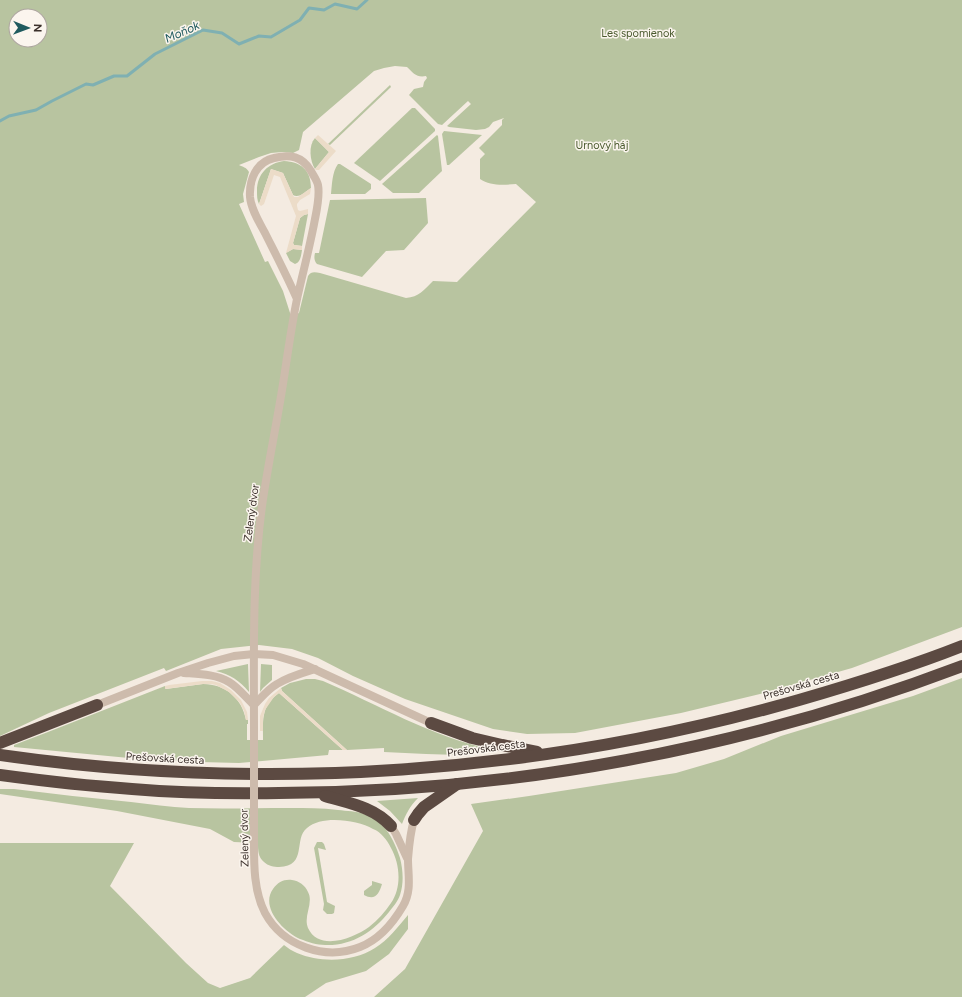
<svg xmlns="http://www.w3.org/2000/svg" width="962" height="997" viewBox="0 0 962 997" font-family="Figtree,sans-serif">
	<rect width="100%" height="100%" fill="#f4ebe1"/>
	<g fill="#b8c4a0" fill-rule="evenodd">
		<path d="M0,0H962V627L852,668L760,694L681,713L575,733L527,734L493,729L405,699L353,676L318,658L292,649L259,645L221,649L166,671L164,668L49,713L0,736ZM16,16H40V40H16ZM395,66L407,67C413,73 417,78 426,76L427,78L424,82L423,87L414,89L409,95L438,124L442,125L468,101L471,104L447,126L449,127L476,130L485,129L489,127L493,122L504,118L502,120V125L479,148L485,154L480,159V179C490,186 503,185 516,184L536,202L457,282L433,281C424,290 419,297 406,298L320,273C315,272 311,271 308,276L299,313L291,316L283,291L268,261L265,262L239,204L244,202L243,194L249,172C246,167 243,167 239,165L259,157L271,153L282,152L293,153L299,150L303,132L374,71L384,68Z"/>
		<path d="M390,85L391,87L330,145L328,144Z"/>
		<path d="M412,108H415L435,129V131L380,181L354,163Z"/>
		<path d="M444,131L482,135L449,165H447L442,134Z"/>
		<path d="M437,135L438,136L442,171L419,193H393L382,184Z"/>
		<path d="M315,138L329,152L315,169C310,161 308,146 315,138Z"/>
		<path d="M284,161C301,162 311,170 311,188C306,191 299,199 293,195L283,173L271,169L259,204C257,200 257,196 257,191C257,174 268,163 284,161Z"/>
		<path d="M338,164H340L371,184V189L365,194H331C332,185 332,172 338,164Z"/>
		<path d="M426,198L428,223L404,250L386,251L362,277L317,264C314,261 314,257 315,253H319L330,200Z"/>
		<path d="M308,214L302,246L294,245L293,243L300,218L304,215Z"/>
		<path d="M293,249L302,250C301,255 301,262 295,264L290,261L286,253Z"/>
		<path d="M248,664L249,692C239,680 231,675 216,671Z"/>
		<path d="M261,664L272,665V680L263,688L260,692Z"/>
		<path d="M962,678V997H374L405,969L483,831L471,804L529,796L676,773L724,759L781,736L913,696Z"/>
		<path d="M306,679H315L323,681C377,704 432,737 490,749L491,751L459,755L426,754L384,752V748L347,750L282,691L281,688L290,683Z"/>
		<path d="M203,684C225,684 242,698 246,720H248V724H247V740H263C263,720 261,706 279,693L343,750H329L328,755L239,763L200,762L129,758L14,747V745L48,732L165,686L166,689Z"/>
		<path d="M0,789H14C53,794 92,798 131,802C150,804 170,807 189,808C223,809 257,808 290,808C306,808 322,808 338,810C347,811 356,811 364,814C371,816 377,821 382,825C391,834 396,846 400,858C403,870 404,883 400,895C398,901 393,907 389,912C373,932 352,946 325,945C317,945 308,942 300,939C283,931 260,907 273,889C278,882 284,879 292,880C299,881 305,885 308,892C314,903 303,916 308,928C319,952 354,938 369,927C378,920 385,912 391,903C402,887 400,864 391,848C387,840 381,832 373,829C357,820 322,815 307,828C293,839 308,866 279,867C274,867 268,866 264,862C258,857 258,850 258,843L234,842L210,829L117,811L0,794Z"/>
		<path d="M418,798C410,806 406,814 402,824L390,811L377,801Z"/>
		<path d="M317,842H322L324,844L326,850L318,848L327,902L335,906L334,913L332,914H327L323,910L324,904L314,848Z"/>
		<path d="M0,843H134L110,886L186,963L208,983L220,988L250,978L284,945C288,948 292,951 297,953C321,963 353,962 375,948C388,940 398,927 408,915V929L389,954L366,971L326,983L305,997H0Z"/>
		<path d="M372,881L382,884C379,894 375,901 364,895V891L372,885Z"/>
	</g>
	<g fill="#ecdcc8">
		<path d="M318,135L336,151L319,170H316L315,169L329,152L315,138Z"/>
		<path d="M271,169L283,173L293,195L294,197H298L311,188L310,194L300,200L297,204V206L298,210L300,211L308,209V214L304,215L300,218L293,243L294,245L302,246V250L293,249L286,253L296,216L280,177L274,175L264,204L261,206L259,204Z"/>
		<path d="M202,681H212L220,683L231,690L241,700L247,712L248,720H246L244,711L240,703L229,692L216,685L211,684H203L165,689V686L169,685Z"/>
		<path d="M281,688L282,691L347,750H343L279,693L274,697L265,710L263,718V731H260V716L265,704L269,698Z"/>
	</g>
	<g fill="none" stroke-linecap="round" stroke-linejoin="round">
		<path stroke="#7fb0b2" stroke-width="3" d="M0,121L9,116L36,110L52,101L86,84L93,85L114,76H127L155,54L203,30L222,33L239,44L259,36L271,37L300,20L309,8L324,10L335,4L357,9L367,0"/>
		<g stroke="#cdbbac" stroke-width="8">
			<path d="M184,673C199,674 216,674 229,682C239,688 246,698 254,705"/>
			<path d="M97,705L178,673L208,663L234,656L254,654L273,655L303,664L431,723"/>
			<path d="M254,705C261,698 268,689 277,684C288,677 302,673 315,669"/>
			<path d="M254,731C254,656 252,580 262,506C267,471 274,437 280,402C286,368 290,333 297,299C303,272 310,246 315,219C317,209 320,195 318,185C317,180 313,175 311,171C302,156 290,154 274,158C256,162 249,180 250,197C251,209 259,222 265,233C276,255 287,276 297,299"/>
			<path d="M391,826L396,834L407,858"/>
			<path d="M254,836C254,861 253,890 265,913C283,946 325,961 360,947C378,940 393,923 403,906C412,891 408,875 408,859C409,846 410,833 414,820"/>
		</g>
		<g stroke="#5c4a42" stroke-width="12">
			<path d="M431,723L472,738L502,745L537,752"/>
			<path d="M0,743L97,705"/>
			<path d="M0,755C266,793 540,774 799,700C854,684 909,667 962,646"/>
			<path d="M0,775C44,781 88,786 132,789C181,793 230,794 279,793C512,792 744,749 962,666"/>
			<path d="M325,796C349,803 374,807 391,826"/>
			<path d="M414,820L418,814L424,807L457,784"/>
		</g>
		<path stroke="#cdbbac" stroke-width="8" d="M254,836V731"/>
	</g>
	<g text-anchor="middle" stroke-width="3" stroke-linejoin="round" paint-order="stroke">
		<g font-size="11" fill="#4a5a2e" stroke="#fbf5ee">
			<text x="638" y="37">Les spomienok</text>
			<text x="602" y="149">Urnový háj</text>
		</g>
		<g font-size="11" fill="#3b302b" stroke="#fbf5ee">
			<text transform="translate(251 513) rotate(-82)" y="4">Zelený dvor</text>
			<text transform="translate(801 685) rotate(-16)" y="4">Prešovská cesta</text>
			<text transform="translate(486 748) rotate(-7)" y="4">Prešovská cesta</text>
			<text transform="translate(165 758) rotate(3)" y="4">Prešovská cesta</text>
			<text transform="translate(244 838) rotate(-91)" y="4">Zelený dvor</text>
		</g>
		<g font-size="12" font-style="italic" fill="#1f5a5e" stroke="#fbf5ee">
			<text transform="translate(182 32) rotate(-24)" y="4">Moňok</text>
		</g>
	</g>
	<g transform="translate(28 28) rotate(91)"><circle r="19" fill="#fbf5ee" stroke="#aea6a0"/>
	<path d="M0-3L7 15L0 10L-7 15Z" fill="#1f5a5e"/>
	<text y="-6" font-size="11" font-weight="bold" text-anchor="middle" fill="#3b302b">N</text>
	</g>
</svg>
